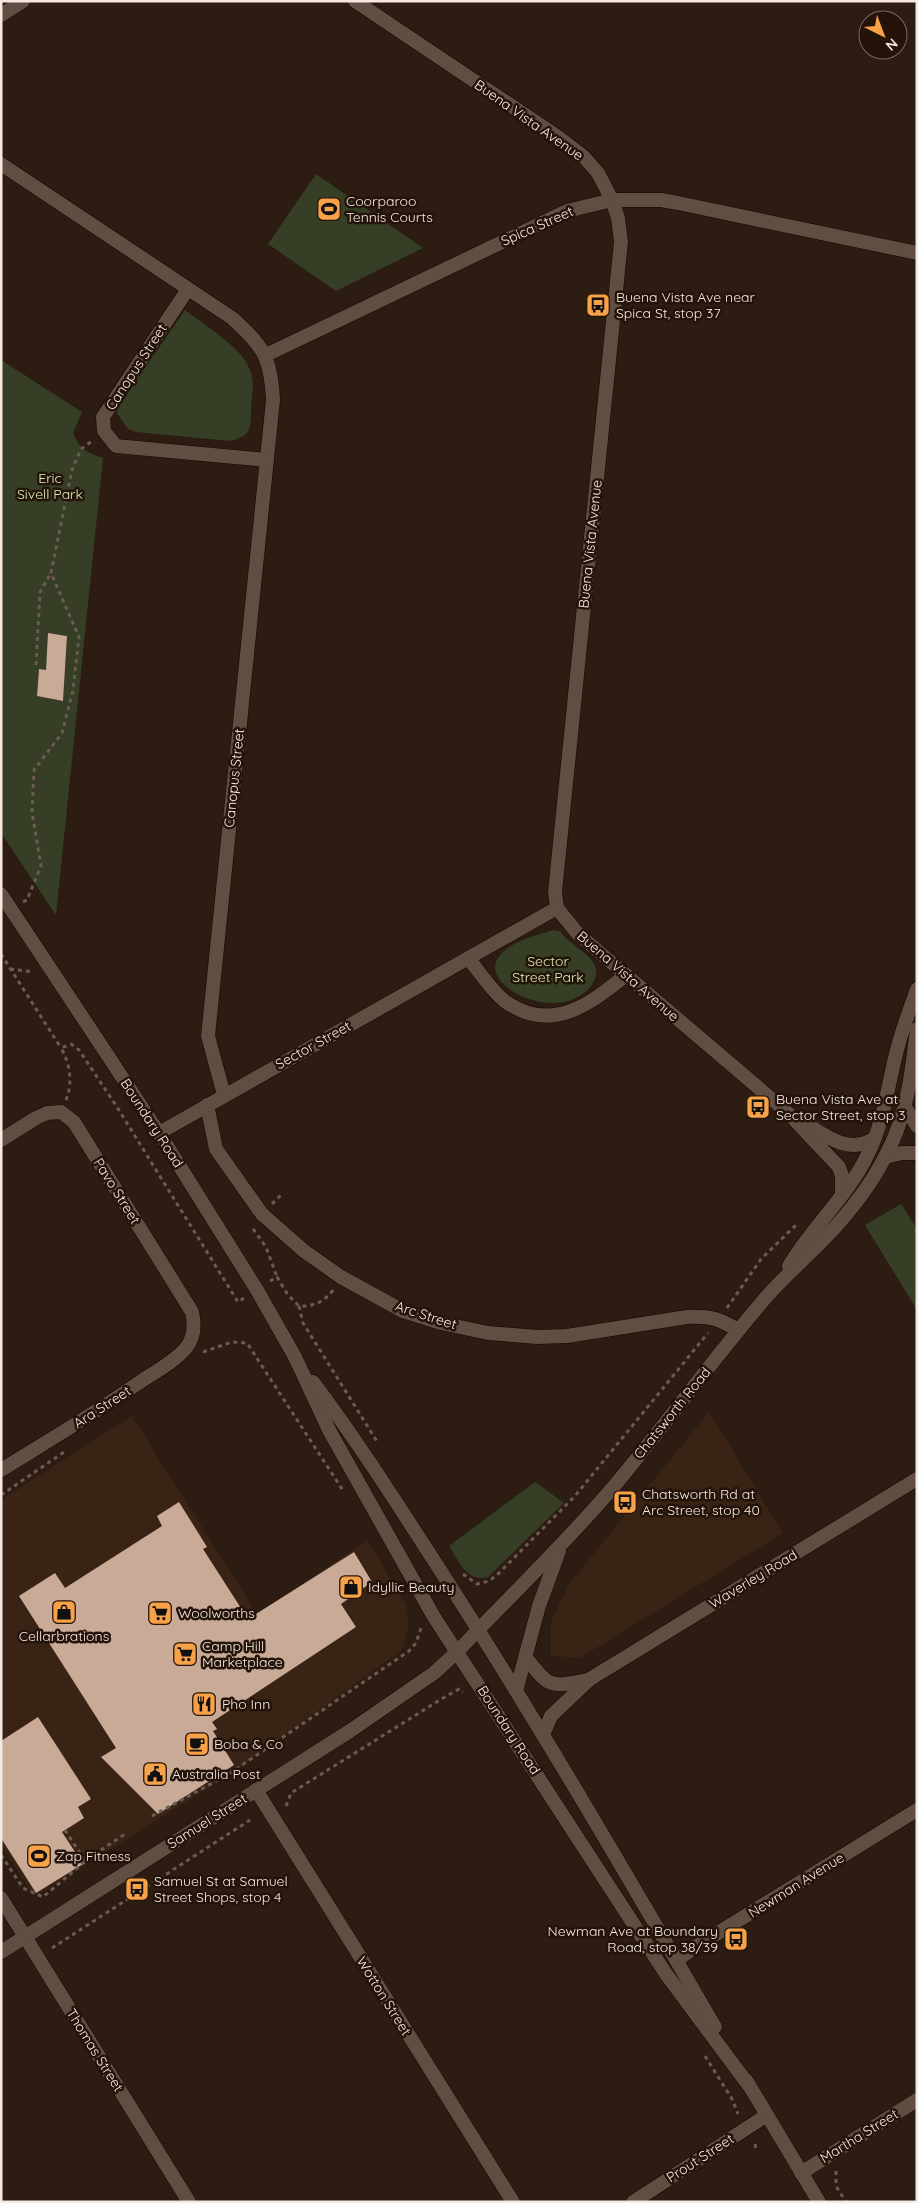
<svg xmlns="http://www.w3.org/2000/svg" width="918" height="2203" viewBox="0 0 918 2203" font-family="Quicksand,sans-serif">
	<rect width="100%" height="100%" fill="#2d1c12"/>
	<g fill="#392314">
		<path d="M709,1412L783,1533L580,1658L551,1656V1621L570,1583Z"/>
		<path d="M132,1416L257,1614L368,1540L407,1607L408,1628L402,1650L235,1771L34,1897L1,1845V1500Z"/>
	</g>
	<g fill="#363e25" fill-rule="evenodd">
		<path d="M316,174L423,248L336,291L268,244Z"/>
		<path d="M185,310C205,326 244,348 251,373C255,384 251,400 251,411C251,431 250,435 231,441L136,432L128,429L115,410Z"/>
		<path d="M1,360L82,412L73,433C79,449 88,453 103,458L56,915L1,833ZM49,633L67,636L63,701L37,696L39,670H46Z"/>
		<path d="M553,930L560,931C568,944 590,953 595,966C598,974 595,981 590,987C557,1027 472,983 501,954C515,940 535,936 553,930Z"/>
		<path d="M901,1204L917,1229V1310L865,1225Z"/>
		<path d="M535,1482L564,1503L488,1577C467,1583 459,1561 449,1546Z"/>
	</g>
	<g fill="#c9aa97">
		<path d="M48,633L67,636L63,701L37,696L39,669L46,670Z"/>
		<path d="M179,1502L207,1547L203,1549L248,1619L354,1552L372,1582L341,1604L356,1627L212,1722L217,1729L213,1731L234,1765L158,1814L101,1757L116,1748L19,1596L55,1573L65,1588L162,1526L157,1516Z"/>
		<path d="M38,1717L91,1799L78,1807L84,1818L62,1832L83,1864L36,1893L1,1838V1741Z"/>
	</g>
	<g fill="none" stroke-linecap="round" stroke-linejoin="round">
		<g stroke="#140601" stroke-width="15">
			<g id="minor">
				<path d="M355,1L558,137L584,157L598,173L612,200L618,218L621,242L555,892L557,908L578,934L788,1113L839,1167L842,1176V1194"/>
				<path d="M1,15L23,1"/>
				<path d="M1,164L232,318C263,346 271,357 273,400L208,1036L224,1095"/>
				<path d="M188,289L103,417L104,431L116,446L267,460"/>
				<path d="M266,355L567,211L612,200H661L678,203L917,253"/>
				<path d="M468,958C479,971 493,993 506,1002C552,1034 590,1004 626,975"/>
				<path d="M207,1105L216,1149L262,1214L304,1251L341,1277L403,1311L441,1323L488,1333L537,1337L567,1336L687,1317C710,1316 718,1318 738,1330"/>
				<path d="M905,1107L917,1126"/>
				<path d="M802,1121C824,1135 849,1156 875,1138"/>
				<path d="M159,1133L557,908"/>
				<path d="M1,1140L36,1118L47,1113L61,1112L74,1122L192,1312C195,1325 195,1337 186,1348C174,1362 155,1372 140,1382C95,1413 48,1441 1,1470"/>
				<path d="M885,1157L902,1153H917"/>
				<path d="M526,1658C551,1689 550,1687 589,1680"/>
				<path d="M543,1735L551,1716L590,1679L917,1479"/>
				<path d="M256,1790L513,2202"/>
				<path d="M1,1898L189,2202"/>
				<path d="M801,2173L917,2100"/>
				<path d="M633,2202L767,2115"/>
			</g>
		</g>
		<g stroke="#140601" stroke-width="15">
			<g id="tertiary">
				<path d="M1,1952L350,1731L434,1673L458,1651"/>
				<path d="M677,1960L692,1949L917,1810"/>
			</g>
		</g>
		<g stroke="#140601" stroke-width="15">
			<g id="secondary">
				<path d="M1,894L159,1133L257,1290L295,1357L329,1430L434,1617L666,1974L750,2087"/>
				<path d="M789,1266C812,1227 848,1196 868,1154C883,1124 887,1091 895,1058C900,1035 909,1012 917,989"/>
				<path d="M313,1382C356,1439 394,1499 433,1559C532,1712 624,1870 715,2027"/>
				<path d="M458,1651C510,1596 566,1543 615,1485C665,1425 711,1362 762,1302C781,1279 804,1260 825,1238C849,1213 871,1185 886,1155C907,1116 912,1072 917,1029"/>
				<path d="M516,1691L539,1606L559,1551"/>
				<path d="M746,2080L819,2202"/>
			</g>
		</g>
		<g stroke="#6b5b52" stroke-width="3" stroke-dasharray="4 4" stroke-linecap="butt">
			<path d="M36,665L40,592L51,573"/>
			<path d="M23,902L27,900L41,866L32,812L34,770L62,733L73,690L79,637L51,573L72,470L81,449L92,441"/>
			<path d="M1,954L61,1048"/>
			<path d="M10,969L34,972"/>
			<path d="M66,1100C73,1082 70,1064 61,1048L71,1044L79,1050L117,1107L238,1302L244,1298"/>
			<path d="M272,1204L281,1195"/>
			<path d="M253,1229L266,1247L277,1277"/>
			<path d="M270,1281L277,1277L288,1295L299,1306C314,1307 325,1301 334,1289"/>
			<path d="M299,1306L303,1323L378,1443"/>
			<path d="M727,1308L761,1259L796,1225"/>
			<path d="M203,1352L232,1342L247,1343L344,1492"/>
			<path d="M1,1495L67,1450"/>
			<path d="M463,1574L477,1584L489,1581L497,1575L575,1496L708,1333"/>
			<path d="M286,1806L291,1793L443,1698L459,1689L463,1692"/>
			<path d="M152,1816L229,1774L409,1651L416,1643L421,1628"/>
			<path d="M65,1830L85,1861"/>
			<path d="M1,1855L23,1888L43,1897L88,1859L125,1834"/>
			<path d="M52,1948L250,1820"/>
			<path d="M705,2056L732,2099L738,2114"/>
			<path d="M755,2144L756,2150"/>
			<path d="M836,2171V2186L846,2202"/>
		</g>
		<use href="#minor" stroke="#604e42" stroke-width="14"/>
		<use href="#tertiary" stroke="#604e42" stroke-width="14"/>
		<use href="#secondary" stroke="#604e42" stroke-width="14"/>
	</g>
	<defs>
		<g id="stadium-square" transform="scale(1.25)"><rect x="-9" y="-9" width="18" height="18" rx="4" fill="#f7a149" stroke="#231309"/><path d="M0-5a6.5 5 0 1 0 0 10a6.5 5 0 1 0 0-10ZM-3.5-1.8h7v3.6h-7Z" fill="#111"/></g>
		<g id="bus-square" transform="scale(1.25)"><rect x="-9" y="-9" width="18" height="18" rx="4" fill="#f7a149" stroke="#231309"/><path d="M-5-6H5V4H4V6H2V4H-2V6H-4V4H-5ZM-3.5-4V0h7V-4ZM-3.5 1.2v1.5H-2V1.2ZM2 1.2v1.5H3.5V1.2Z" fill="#111"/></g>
		<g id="shop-square" transform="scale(1.25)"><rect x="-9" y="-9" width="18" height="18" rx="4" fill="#f7a149" stroke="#231309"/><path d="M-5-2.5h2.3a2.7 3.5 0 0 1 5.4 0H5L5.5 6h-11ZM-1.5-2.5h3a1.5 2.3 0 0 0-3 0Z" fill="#111"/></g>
		<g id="supermarket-square" transform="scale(1.25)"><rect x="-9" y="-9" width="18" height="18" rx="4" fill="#f7a149" stroke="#231309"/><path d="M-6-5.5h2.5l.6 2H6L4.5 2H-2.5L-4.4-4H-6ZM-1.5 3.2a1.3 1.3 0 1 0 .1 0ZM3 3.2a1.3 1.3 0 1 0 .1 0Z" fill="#111"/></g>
		<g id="restaurant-square" transform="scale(1.25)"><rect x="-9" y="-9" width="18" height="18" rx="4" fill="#f7a149" stroke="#231309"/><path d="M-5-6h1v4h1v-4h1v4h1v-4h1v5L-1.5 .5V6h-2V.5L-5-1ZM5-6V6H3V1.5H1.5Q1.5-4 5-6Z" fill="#111"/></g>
		<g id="cafe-square" transform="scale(1.25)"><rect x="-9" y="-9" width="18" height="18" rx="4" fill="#f7a149" stroke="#231309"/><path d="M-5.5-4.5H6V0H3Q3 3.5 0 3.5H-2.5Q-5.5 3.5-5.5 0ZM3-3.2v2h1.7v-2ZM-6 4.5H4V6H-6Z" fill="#111"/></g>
		<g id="civic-square" transform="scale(1.25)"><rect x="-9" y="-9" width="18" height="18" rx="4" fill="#f7a149" stroke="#231309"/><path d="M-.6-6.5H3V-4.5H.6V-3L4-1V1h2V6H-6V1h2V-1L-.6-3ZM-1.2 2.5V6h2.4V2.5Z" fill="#111"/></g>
	</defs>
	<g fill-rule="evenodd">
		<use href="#stadium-square" x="329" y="209"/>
		<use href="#bus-square" x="598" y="305"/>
		<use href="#bus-square" x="758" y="1107"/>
		<use href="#bus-square" x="625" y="1502"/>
		<use href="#shop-square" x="351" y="1587"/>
		<use href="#shop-square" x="64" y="1612"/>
		<use href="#supermarket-square" x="160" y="1613"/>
		<use href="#supermarket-square" x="185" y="1654"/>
		<use href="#restaurant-square" x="204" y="1704"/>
		<use href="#cafe-square" x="197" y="1744"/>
		<use href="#civic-square" x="155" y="1774"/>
		<use href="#stadium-square" x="39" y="1856"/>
		<use href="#bus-square" x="137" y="1889"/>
		<use href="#bus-square" x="736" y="1939"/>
	</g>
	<g text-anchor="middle" stroke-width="5" stroke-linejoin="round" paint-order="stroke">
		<g font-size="14" fill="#f5e9e2" stroke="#231309">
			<text transform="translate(529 120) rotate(35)" y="5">Buena Vista Avenue</text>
			<text transform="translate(537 226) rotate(-24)" y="5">Spica Street</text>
			<text transform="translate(136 367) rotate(-57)" y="5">Canopus Street</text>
			<text transform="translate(590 544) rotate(-84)" y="5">Buena Vista Avenue</text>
			<text transform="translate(234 778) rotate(-84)" y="5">Canopus Street</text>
			<text transform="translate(628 976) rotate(41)" y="5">Buena Vista Avenue</text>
			<text transform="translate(313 1045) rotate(-29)" y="5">Sector Street</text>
			<text transform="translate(152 1123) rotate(57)" y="5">Boundary Road</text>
			<text transform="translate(117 1191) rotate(58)" y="5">Pavo Street</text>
			<text transform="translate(426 1315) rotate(18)" y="5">Arc Street</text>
			<text transform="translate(102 1407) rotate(-33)" y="5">Ara Street</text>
			<text transform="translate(672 1413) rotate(-51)" y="5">Chatsworth Road</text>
			<text transform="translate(753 1579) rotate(-31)" y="5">Waverley Road</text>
			<text transform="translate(509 1730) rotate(57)" y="5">Boundary Road</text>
			<text transform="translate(207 1821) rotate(-32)" y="5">Samuel Street</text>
			<text transform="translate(796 1885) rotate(-32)" y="5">Newman Avenue</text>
			<text transform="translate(384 1996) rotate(58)" y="5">Wotton Street</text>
			<text transform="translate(95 2050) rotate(58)" y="5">Thomas Street</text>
			<text transform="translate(859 2136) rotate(-32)" y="5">Martha Street</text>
			<text transform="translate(700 2158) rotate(-33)" y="5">Prout Street</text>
		</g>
		<g font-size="14" fill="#f5e9e2" stroke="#231309" text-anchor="start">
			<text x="346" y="206">Coorparoo<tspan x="346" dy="16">Tennis Courts</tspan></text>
			<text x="616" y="302">Buena Vista Ave near<tspan x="616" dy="16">Spica St, stop 37</tspan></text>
			<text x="776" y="1104">Buena Vista Ave at<tspan x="776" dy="16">Sector Street, stop 3</tspan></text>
			<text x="642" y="1499">Chatsworth Rd at<tspan x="642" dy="16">Arc Street, stop 40</tspan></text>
			<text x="368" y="1592">Idyllic Beauty</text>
			<text x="178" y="1618">Woolworths</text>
			<text x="64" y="1641" text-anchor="middle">Cellarbrations</text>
			<text x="202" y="1651">Camp Hill<tspan x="202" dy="16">Marketplace</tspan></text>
			<text x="222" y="1709">Pho Inn</text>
			<text x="214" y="1749">Boba &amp; Co</text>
			<text x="172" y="1779">Australia Post</text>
			<text x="56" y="1861">Zap Fitness</text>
			<text x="154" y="1886">Samuel St at Samuel<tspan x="154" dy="16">Street Shops, stop 4</tspan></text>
			<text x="718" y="1936" text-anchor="end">Newman Ave at Boundary<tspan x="718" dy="16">Road, stop 38/39</tspan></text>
		</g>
		<g font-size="14" fill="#daecb4" stroke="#231309">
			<text x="50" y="483">Eric<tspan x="50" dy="16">Sivell Park</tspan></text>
			<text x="548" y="966">Sector<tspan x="548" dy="16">Street Park</tspan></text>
		</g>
	</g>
	<rect width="918" height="2203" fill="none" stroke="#f5e9e2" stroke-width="5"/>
	<g transform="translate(883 35) rotate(138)"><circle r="24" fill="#231309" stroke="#776960"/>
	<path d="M0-4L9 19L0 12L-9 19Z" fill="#f7a149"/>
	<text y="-8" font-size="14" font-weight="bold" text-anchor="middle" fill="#f5e9e2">N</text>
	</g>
</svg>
